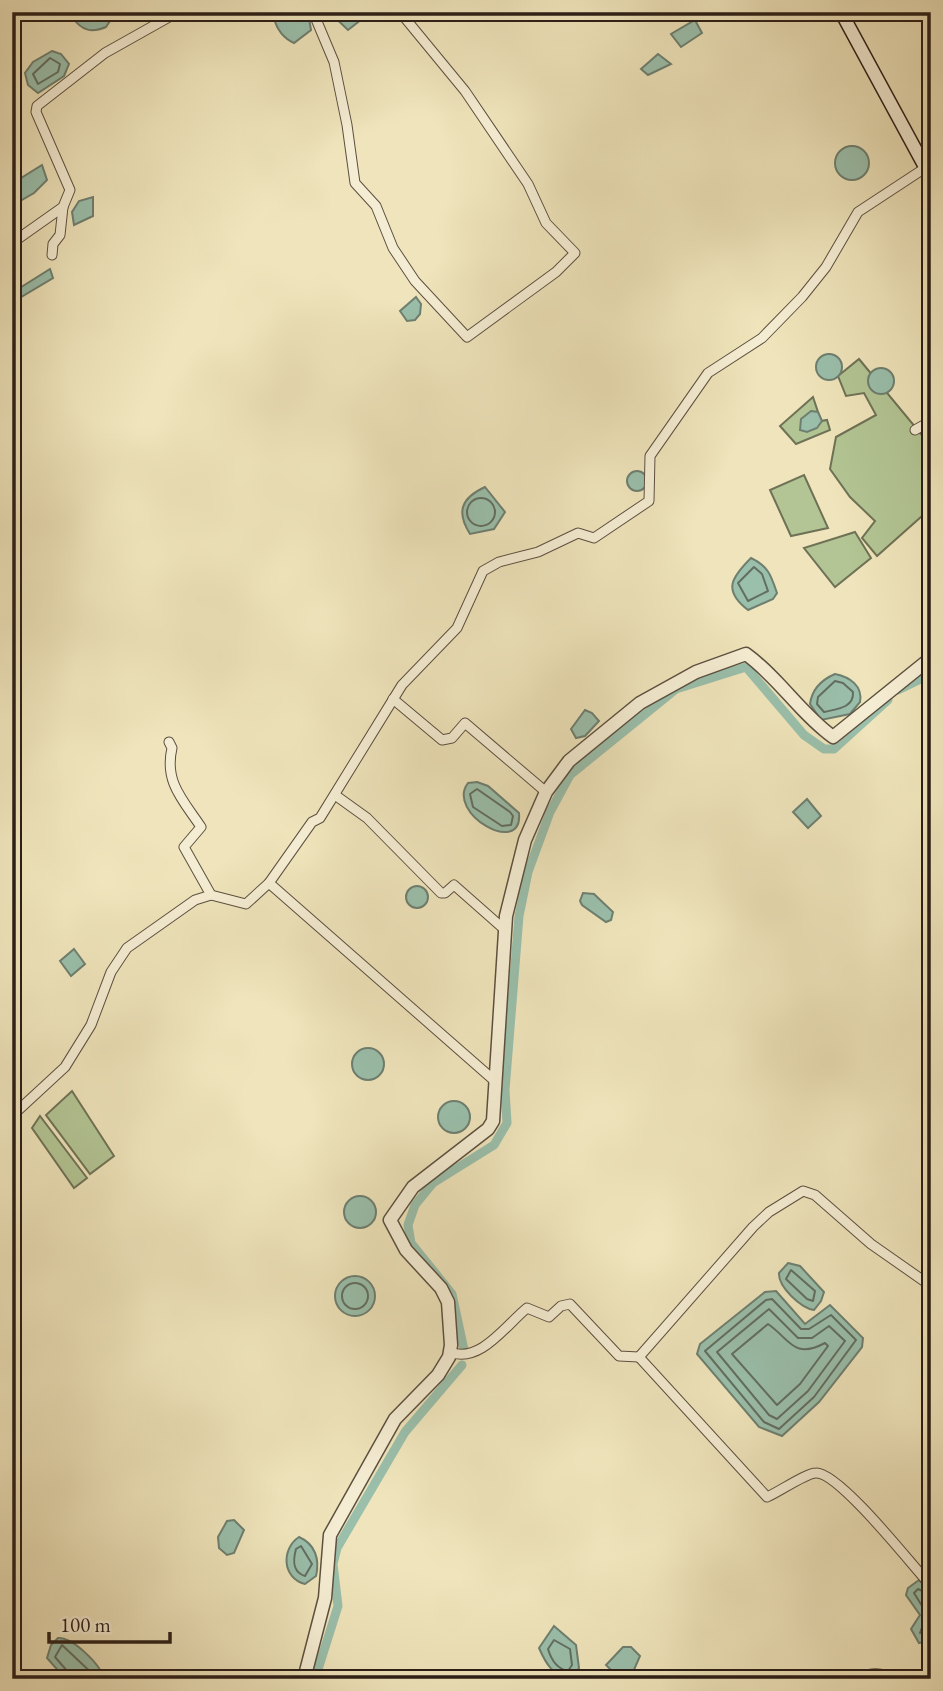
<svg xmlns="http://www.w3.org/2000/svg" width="943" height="1691" viewBox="0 0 943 1691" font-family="'EB Garamond',serif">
	<rect width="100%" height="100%" fill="#efe4bb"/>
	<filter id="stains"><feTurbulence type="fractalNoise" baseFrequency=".00286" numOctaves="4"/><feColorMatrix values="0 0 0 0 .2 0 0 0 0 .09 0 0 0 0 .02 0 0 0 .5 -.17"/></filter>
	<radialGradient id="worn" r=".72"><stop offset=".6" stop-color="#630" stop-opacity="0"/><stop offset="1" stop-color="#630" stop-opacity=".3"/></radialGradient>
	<g fill="#b3c594" stroke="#6f7256" stroke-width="2">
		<path d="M859,359L931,446V508L877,556L862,538L875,521L850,497L830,469L836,437L876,415L864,393L846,396L838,376Z"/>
		<path d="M813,397L821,421L827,420L830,430L796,444L780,426Z"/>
		<path d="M804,475L828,528L791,536L770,490Z"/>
		<path d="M855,532L871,558L835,587L804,548Z"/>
		<path d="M72,1091L114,1156L90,1174L46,1115Z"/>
		<path d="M40,1116L87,1178L74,1188L32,1128Z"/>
	</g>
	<g fill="#9abfab" stroke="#6e7f70" stroke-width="2">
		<path d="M76,12H113L114,15L106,27C92,33 82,31 73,18Z"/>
		<path d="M279,12H308L311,30L294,43C283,38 277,30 274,18Z"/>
		<path d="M329,12H371L348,30Z"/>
		<path d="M695,20L702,33L681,47L671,34Z"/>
		<path d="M52,51L61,54L69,64L64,76L38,93L28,85L25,73L33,62Z"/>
		<path d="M658,54L671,64L648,75L641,69Z"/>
		<circle cx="852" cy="163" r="17"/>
		<path d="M42,165L47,180L34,193L20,201L12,194L13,183Z"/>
		<path d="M93,197V216L74,225L72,212L79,201Z"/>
		<path d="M50,269L53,278L16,300L15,291Z"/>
		<path d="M416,297L421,304L420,314L415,320L407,321L400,311Z"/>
		<circle cx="829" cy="367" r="13"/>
		<circle cx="881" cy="381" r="13"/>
		<path d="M811,411L818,412L822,421L817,428L807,432L800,430L801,419Z"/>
		<circle cx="637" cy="481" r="10"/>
		<path d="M485,487L505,512L494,529L470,534C456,512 461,498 485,487Z"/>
		<path d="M751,558C768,566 771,575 777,593L773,599L748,610C722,590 732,577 751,558Z"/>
		<path d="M835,674C850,677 863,686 860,702L850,714L821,720L810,704C812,689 821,680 835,674Z"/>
		<path d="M585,710L592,713L599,721L585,736L576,738L571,729Z"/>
		<path d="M477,782L488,786L519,813C523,858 445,813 468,783Z"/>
		<path d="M807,799L821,816L808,828L793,812Z"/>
		<circle cx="417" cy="897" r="11"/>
		<path d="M583,893L594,894L613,912L611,920L606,922L582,905L580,901Z"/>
		<path d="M74,949L85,964L71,976L60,961Z"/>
		<circle cx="368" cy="1064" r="16"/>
		<circle cx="454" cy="1117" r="16"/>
		<circle cx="360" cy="1212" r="16"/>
		<path d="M788,1263L800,1266L824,1292L821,1301L814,1310C801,1308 778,1287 779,1273Z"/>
		<circle cx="355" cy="1296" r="20"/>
		<path d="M776,1291L805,1324L830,1305L863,1338L862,1347L819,1402L782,1436L759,1427L697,1354L700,1344L765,1292Z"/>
		<path d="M234,1520L244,1530L234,1553L227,1555L219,1548L218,1537L227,1521Z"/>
		<path d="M299,1537C315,1544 320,1559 316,1576L305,1584C282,1578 281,1549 299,1537Z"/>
		<path d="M919,1580L931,1592V1640L919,1643L911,1629L920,1615L906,1595L908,1588Z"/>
		<path d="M554,1626L576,1645L579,1668L571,1679C553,1676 546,1664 539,1648Z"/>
		<path d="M58,1638C73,1637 101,1665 104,1679L63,1676L47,1658L51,1645Z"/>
		<path d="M623,1647H631L640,1656L630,1679H620L606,1665Z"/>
	</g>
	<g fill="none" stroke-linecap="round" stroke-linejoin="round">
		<g stroke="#626e61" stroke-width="2">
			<path d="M50,58L60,64L58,72L38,84L33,74Z"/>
			<circle cx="481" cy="512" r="14"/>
			<path d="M754,567L762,574L768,591L748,601L738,583Z"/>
			<path d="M835,681L843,683L853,692C854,708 837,709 824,712L817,704L818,697Z"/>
			<path d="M477,789L510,812L513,816L511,825L502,826L473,807L470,794Z"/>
			<path d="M791,1270L815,1291L813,1301L807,1299L786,1279Z"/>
			<circle cx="355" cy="1296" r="13"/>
			<path d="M772,1299L801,1329H809L831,1315L856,1340L814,1397L779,1429L764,1422L705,1351L766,1300Z"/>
			<path d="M769,1309L798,1338H812L829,1326L845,1341L808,1391L777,1419L769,1415L717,1352Z"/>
			<path d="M768,1324C790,1339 793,1360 825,1343L828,1346L800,1384L777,1405L732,1354Z"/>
			<path d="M301,1546L312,1564L305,1576C292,1572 293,1560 296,1549Z"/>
			<path d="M931,1595L918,1589L914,1593L927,1614L920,1633L931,1634"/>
			<path d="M554,1640L570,1649L572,1665L568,1671C557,1669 551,1659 548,1649Z"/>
			<path d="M70,1679L68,1672L55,1657L62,1645L98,1679"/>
		</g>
		<g stroke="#9abfab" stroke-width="9">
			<path d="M927,202L931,209"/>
			<path d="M898,690L931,674"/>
			<path d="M464,1350L452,1294L411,1243L408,1225L415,1205L433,1183L494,1145L507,1123L505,1090L519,916L528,872L550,812L570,775L676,689L746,667L804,735L824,749H834L888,700"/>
			<path d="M315,1679L338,1606L333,1564L337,1548L405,1432L462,1365"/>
		</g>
		<g stroke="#5c5040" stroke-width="11">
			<g id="minor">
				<path d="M313,12L334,62L347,125L355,183L376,206L393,248L415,281L467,337L556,272L575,253L546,223L528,184L465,91L400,12"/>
				<path d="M12,243L63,207L70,190L36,112L37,106L105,53L178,12"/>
				<path d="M52,255L53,244L60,235L63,207"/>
				<path d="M915,430L931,421"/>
				<path d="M393,699L442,740L452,738L465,723L546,792"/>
				<path d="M169,742L172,748C164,782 183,800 201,827L184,847L211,895"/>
				<path d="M335,795L367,818L441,893H445L454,885L505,930"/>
				<path d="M269,883L496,1082"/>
				<path d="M12,1116L65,1067L91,1025L111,972L127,948L195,900L211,895L246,904L269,883L312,822L320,818L402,685L457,628L483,571L499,562L538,552L578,533L594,538L649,501L650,456L708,373L762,338L802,297L826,267L858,212L925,168"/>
				<path d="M450,1352C480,1364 506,1325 527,1308L549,1317L561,1306L570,1304L619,1356L639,1357L753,1227L769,1212L803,1191L815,1195L871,1244L931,1286"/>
				<path d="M639,1357L767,1497C779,1492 806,1473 816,1473C839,1472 912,1565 931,1586"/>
				<path d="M858,1679C868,1673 882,1671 891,1679"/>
				<path d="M928,1679L931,1677"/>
			</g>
		</g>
		<g stroke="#5c5040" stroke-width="15">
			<path id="tertiary" d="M304,1679L325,1598L330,1535L395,1419L438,1375L449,1357L451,1345L448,1302L441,1288L406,1250L390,1220L413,1187L488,1129L493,1121L506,916L525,840L546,792L569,761L640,703L696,672L746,654C779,678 800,713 833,737L931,658"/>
		</g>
		<g stroke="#2b1e17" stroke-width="15">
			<path id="secondary" d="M841,12L931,178"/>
		</g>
		<use href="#minor" stroke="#f5edd3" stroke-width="9"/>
		<use href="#tertiary" stroke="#f5edd3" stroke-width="12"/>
		<use href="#secondary" stroke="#f5edd3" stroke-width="12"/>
	</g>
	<rect width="943" height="1691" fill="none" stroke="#efe4bb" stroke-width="42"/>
	<rect x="14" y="14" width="915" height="1663" fill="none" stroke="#2b1e17" stroke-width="3.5"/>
	<rect x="21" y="21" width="901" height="1649" fill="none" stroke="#2b1e17" stroke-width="2"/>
	<path d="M49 1632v10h121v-10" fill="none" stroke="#2b1e17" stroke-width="3.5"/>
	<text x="60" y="1632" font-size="21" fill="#2b1e17" stroke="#f5edd3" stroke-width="5" paint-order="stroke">100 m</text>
	<rect width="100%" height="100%" filter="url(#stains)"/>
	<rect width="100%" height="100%" fill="url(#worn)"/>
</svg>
